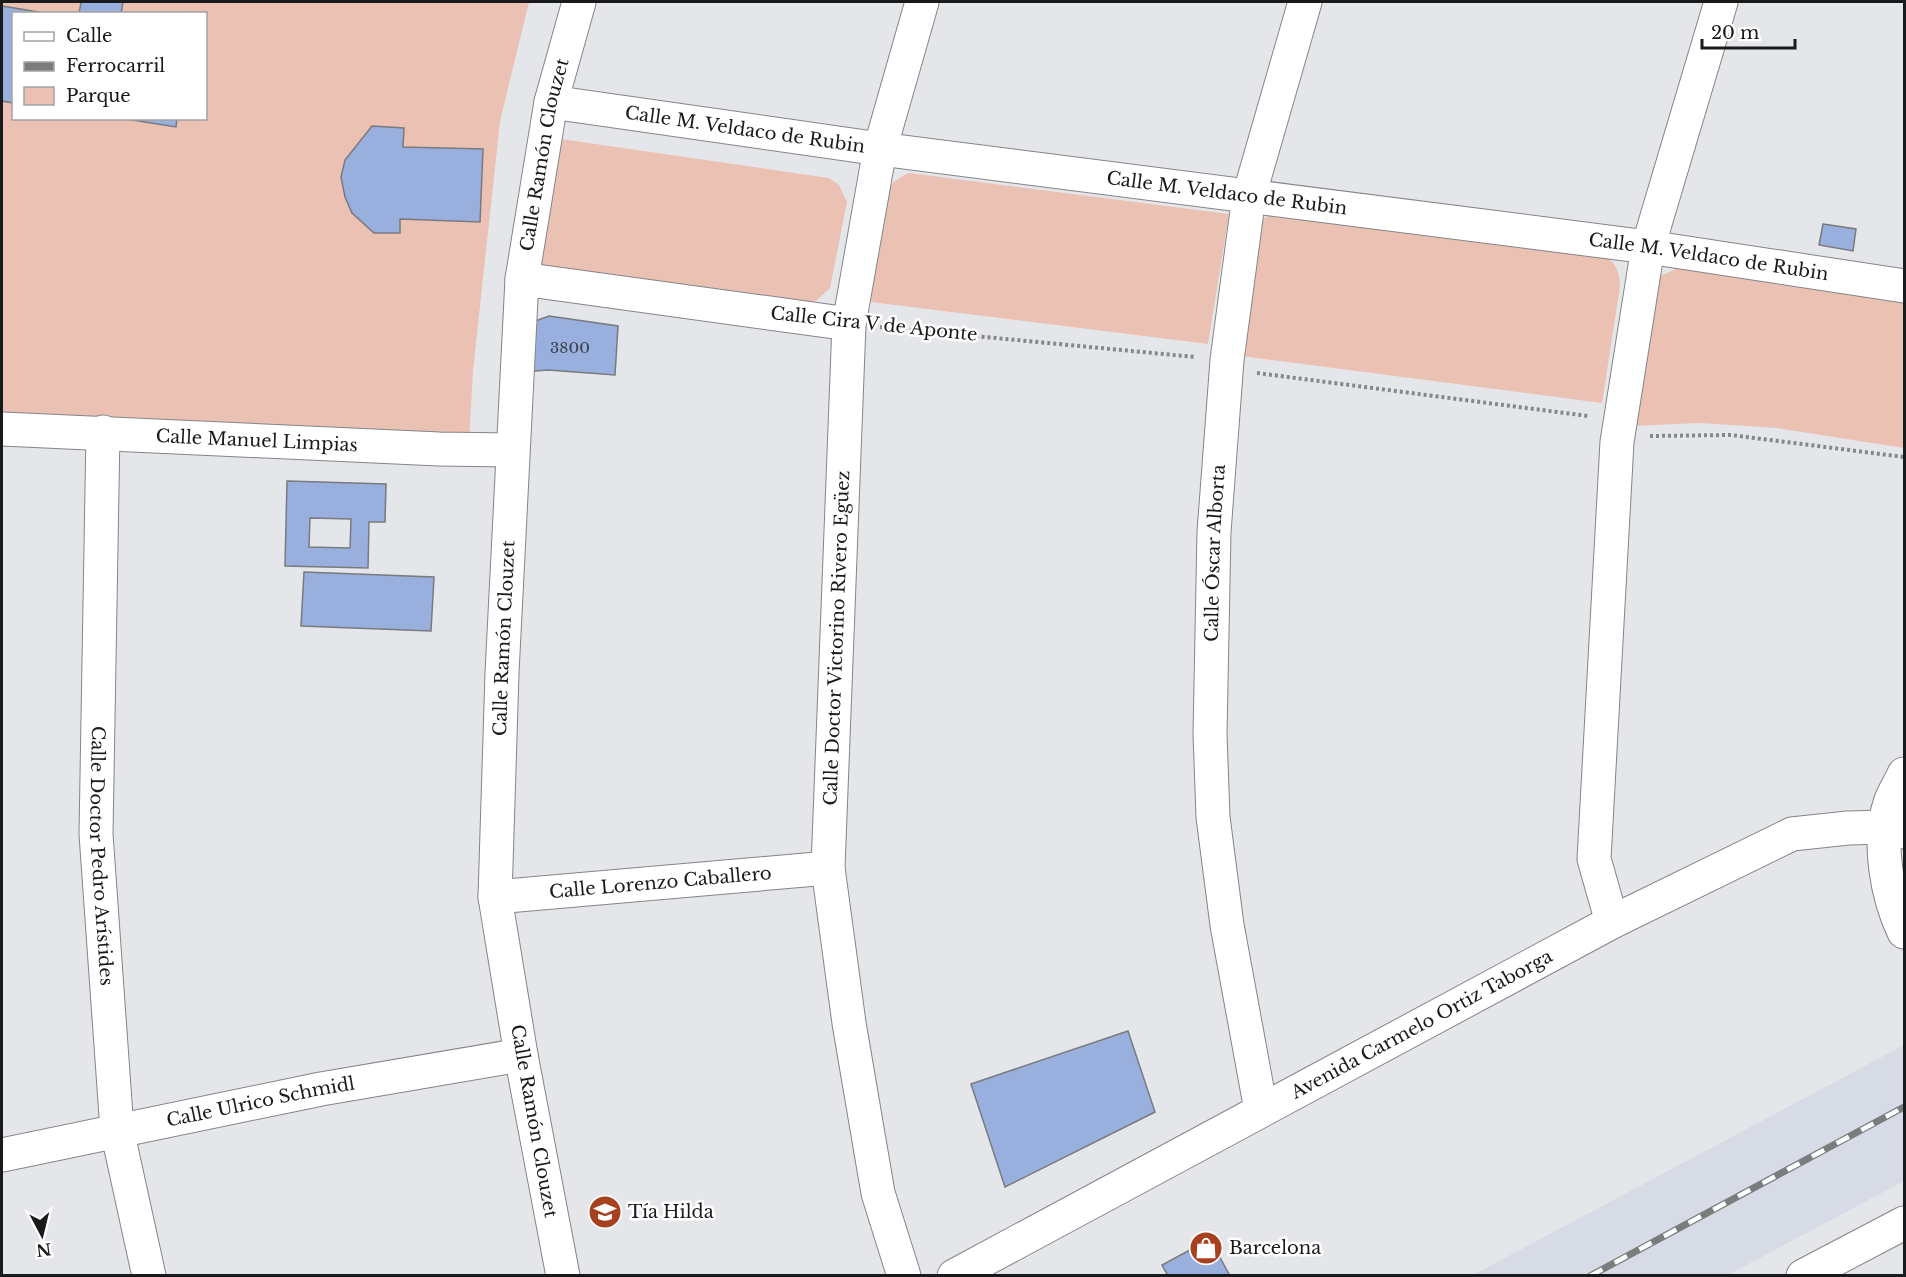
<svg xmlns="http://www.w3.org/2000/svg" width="1906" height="1277" viewBox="0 0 1906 1277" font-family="'Libre Baskerville',serif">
	<rect width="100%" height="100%" fill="#e4e6ea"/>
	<path fill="#d6dbe6" d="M1904,1045V1181L1728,1275H1473Z"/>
	<g fill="#ebc1b4" fill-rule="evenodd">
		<path d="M2,2H529L500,121L473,371L469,441L2,414ZM14,14H206V118H14Z"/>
		<path d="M561,139L829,178L839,185L847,202L830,288L816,301L803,306L548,272L538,264Z"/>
		<path d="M909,173L1229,214L1208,344L871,302C873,282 880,199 890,186C895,180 902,176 909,173Z"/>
		<path d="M1270,215L1605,255C1616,264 1620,272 1620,287L1602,403L1241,356L1261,220Z"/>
		<path d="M1689,268L1904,299V448L1777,428L1700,423L1631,426L1658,277L1676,269Z"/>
	</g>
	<g fill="#99b0de" stroke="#797a7e" stroke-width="1.5" fill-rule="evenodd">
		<path d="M81,2H123L121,14H79Z"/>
		<path d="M2,6L51,14H14V103L2,101Z"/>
		<path d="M120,118H177L176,127Z"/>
		<path d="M372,126L404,128L403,147L483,149L480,222L400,219V233H374L352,213L345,197L341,177L345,160Z"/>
		<path d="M1823,224L1856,229L1853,251L1819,245Z"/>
		<path d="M549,316L618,326L615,375L548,370L523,372L524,325Z"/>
		<path d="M287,481L386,484L385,522H369L368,568L285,566ZM310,518L351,519L350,548L309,547Z"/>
		<path d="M304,572L434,577L431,631L301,626Z"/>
		<path d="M1128,1031L1155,1112L1005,1187L971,1084Z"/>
		<path d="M1210,1239L1230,1276H1168L1162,1265Z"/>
	</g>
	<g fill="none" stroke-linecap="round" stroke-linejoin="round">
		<g stroke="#838588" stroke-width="35">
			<g id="minor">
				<path id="s1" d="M551,102L880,149L1648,247L1904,286"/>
				<path d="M522,279L849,324"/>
				<path id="s2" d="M2,429L439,449L512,450"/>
				<path id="s3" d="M103,432L96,834L117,1130L149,1276"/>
				<path d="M1904,774C1900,784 1893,793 1890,803C1877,841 1887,897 1904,932"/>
				<path id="s4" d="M495,897L828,868"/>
				<path d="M1612,922L1594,859L1617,442L1648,247L1721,2"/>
				<path id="s5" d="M1261,1110L1227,925L1213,817L1210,734L1214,532L1227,360L1249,196L1305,2"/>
				<path id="s6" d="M2,1155L321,1089L521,1055"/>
				<path id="s7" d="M563,1276L521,1055L495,897L502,673L522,279L551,102L579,2"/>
				<path id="s8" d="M904,1276L878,1193L849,1023L828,868L849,324L880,149L922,2"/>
				<path id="s9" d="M954,1276L1612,922L1792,834L1848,828L1884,827L1904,832"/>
				<path d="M1803,1276L1904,1223"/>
			</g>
		</g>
		<g stroke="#85878a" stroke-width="4" stroke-dasharray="3 3" stroke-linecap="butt">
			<path d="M880,327L1195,357"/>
			<path d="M1257,373L1588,416"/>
			<path d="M1650,436L1731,435L1904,457"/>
		</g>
		<use href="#minor" stroke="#fff" stroke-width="33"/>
		<g stroke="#7a7c7e" stroke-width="7">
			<path id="rail" d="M1590,1276L1904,1107"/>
		</g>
		<use href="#rail" stroke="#fff" stroke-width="4.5" stroke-dasharray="14" stroke-linecap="butt"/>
	</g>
	<defs>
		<g id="school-disc" transform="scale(1.725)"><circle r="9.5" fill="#a7401f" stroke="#fff"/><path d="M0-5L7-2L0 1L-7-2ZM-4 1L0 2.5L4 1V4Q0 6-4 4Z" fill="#fff"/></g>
		<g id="shop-disc" transform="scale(1.725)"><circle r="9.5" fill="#a7401f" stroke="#fff"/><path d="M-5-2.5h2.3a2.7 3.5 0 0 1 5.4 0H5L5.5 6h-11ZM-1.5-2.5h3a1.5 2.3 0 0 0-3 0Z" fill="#fff"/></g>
	</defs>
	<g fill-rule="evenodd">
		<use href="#school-disc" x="605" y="1212"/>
		<use href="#shop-disc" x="1206" y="1248"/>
	</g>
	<g text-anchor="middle" stroke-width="5" stroke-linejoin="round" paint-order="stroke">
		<g font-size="15" fill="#39404c">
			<text x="570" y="353">3800</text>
		</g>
		<g font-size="18" fill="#191a1b" stroke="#fff">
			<text dy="6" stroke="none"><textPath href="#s1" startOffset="196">Calle M. Veldaco de Rubin</textPath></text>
			<text dy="6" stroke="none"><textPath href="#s7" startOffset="1130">Calle Ramón Clouzet</textPath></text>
			<text dy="6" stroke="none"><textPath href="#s1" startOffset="682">Calle M. Veldaco de Rubin</textPath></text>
			<text dy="6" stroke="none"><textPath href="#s1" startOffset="1168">Calle M. Veldaco de Rubin</textPath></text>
			<text transform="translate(874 324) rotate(6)" y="6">Calle Cira V de Aponte</text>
			<text dy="6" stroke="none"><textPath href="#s2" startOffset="255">Calle Manuel Limpias</textPath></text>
			<text dy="6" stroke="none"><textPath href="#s5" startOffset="561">Calle Óscar Alborta</textPath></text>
			<text dy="6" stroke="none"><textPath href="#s7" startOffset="644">Calle Ramón Clouzet</textPath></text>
			<text dy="6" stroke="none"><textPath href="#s8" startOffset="646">Calle Doctor Victorino Rivero Egüez</textPath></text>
			<text dy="6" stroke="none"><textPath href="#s3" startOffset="424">Calle Doctor Pedro Arístides</textPath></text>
			<text dy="6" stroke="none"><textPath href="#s4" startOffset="166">Calle Lorenzo Caballero</textPath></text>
			<text dy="6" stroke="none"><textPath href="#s9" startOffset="531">Avenida Carmelo Ortiz Taborga</textPath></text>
			<text dy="6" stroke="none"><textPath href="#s6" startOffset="264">Calle Ulrico Schmidl</textPath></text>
			<text transform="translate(534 1121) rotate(80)" y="6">Calle Ramón Clouzet</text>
		</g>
		<g font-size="18" fill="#191a1b" stroke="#fff" text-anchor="start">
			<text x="628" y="1218">Tía Hilda</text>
			<text x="1229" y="1254">Barcelona</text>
		</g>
	</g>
	<rect width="1906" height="1277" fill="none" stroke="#191a1b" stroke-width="6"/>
	<rect x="12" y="12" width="195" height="108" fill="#ffffff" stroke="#a3a3a4" stroke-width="1.5"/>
	<rect x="24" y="32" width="30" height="9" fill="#ffffff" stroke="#a3a3a4" stroke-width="1.5"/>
	<text x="66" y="42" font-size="18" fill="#191a1b">Calle</text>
	<rect x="24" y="62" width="30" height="9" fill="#7a7c7e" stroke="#a3a3a4" stroke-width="1.5"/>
	<text x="66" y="72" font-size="18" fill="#191a1b">Ferrocarril</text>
	<rect x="24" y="87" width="30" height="18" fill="#ebc1b4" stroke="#a3a3a4" stroke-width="1.5"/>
	<text x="66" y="102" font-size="18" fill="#191a1b">Parque</text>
	<g transform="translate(42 1235) rotate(173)" stroke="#ffffff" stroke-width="4.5" paint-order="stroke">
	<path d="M0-4.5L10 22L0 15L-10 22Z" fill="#191a1b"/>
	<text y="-9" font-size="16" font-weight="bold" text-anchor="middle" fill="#191a1b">N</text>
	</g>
	<path d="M1702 39v9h93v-9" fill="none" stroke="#191a1b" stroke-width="3"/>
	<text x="1711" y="39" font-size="18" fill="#191a1b" stroke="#ffffff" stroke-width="4.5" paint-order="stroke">20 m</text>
</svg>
